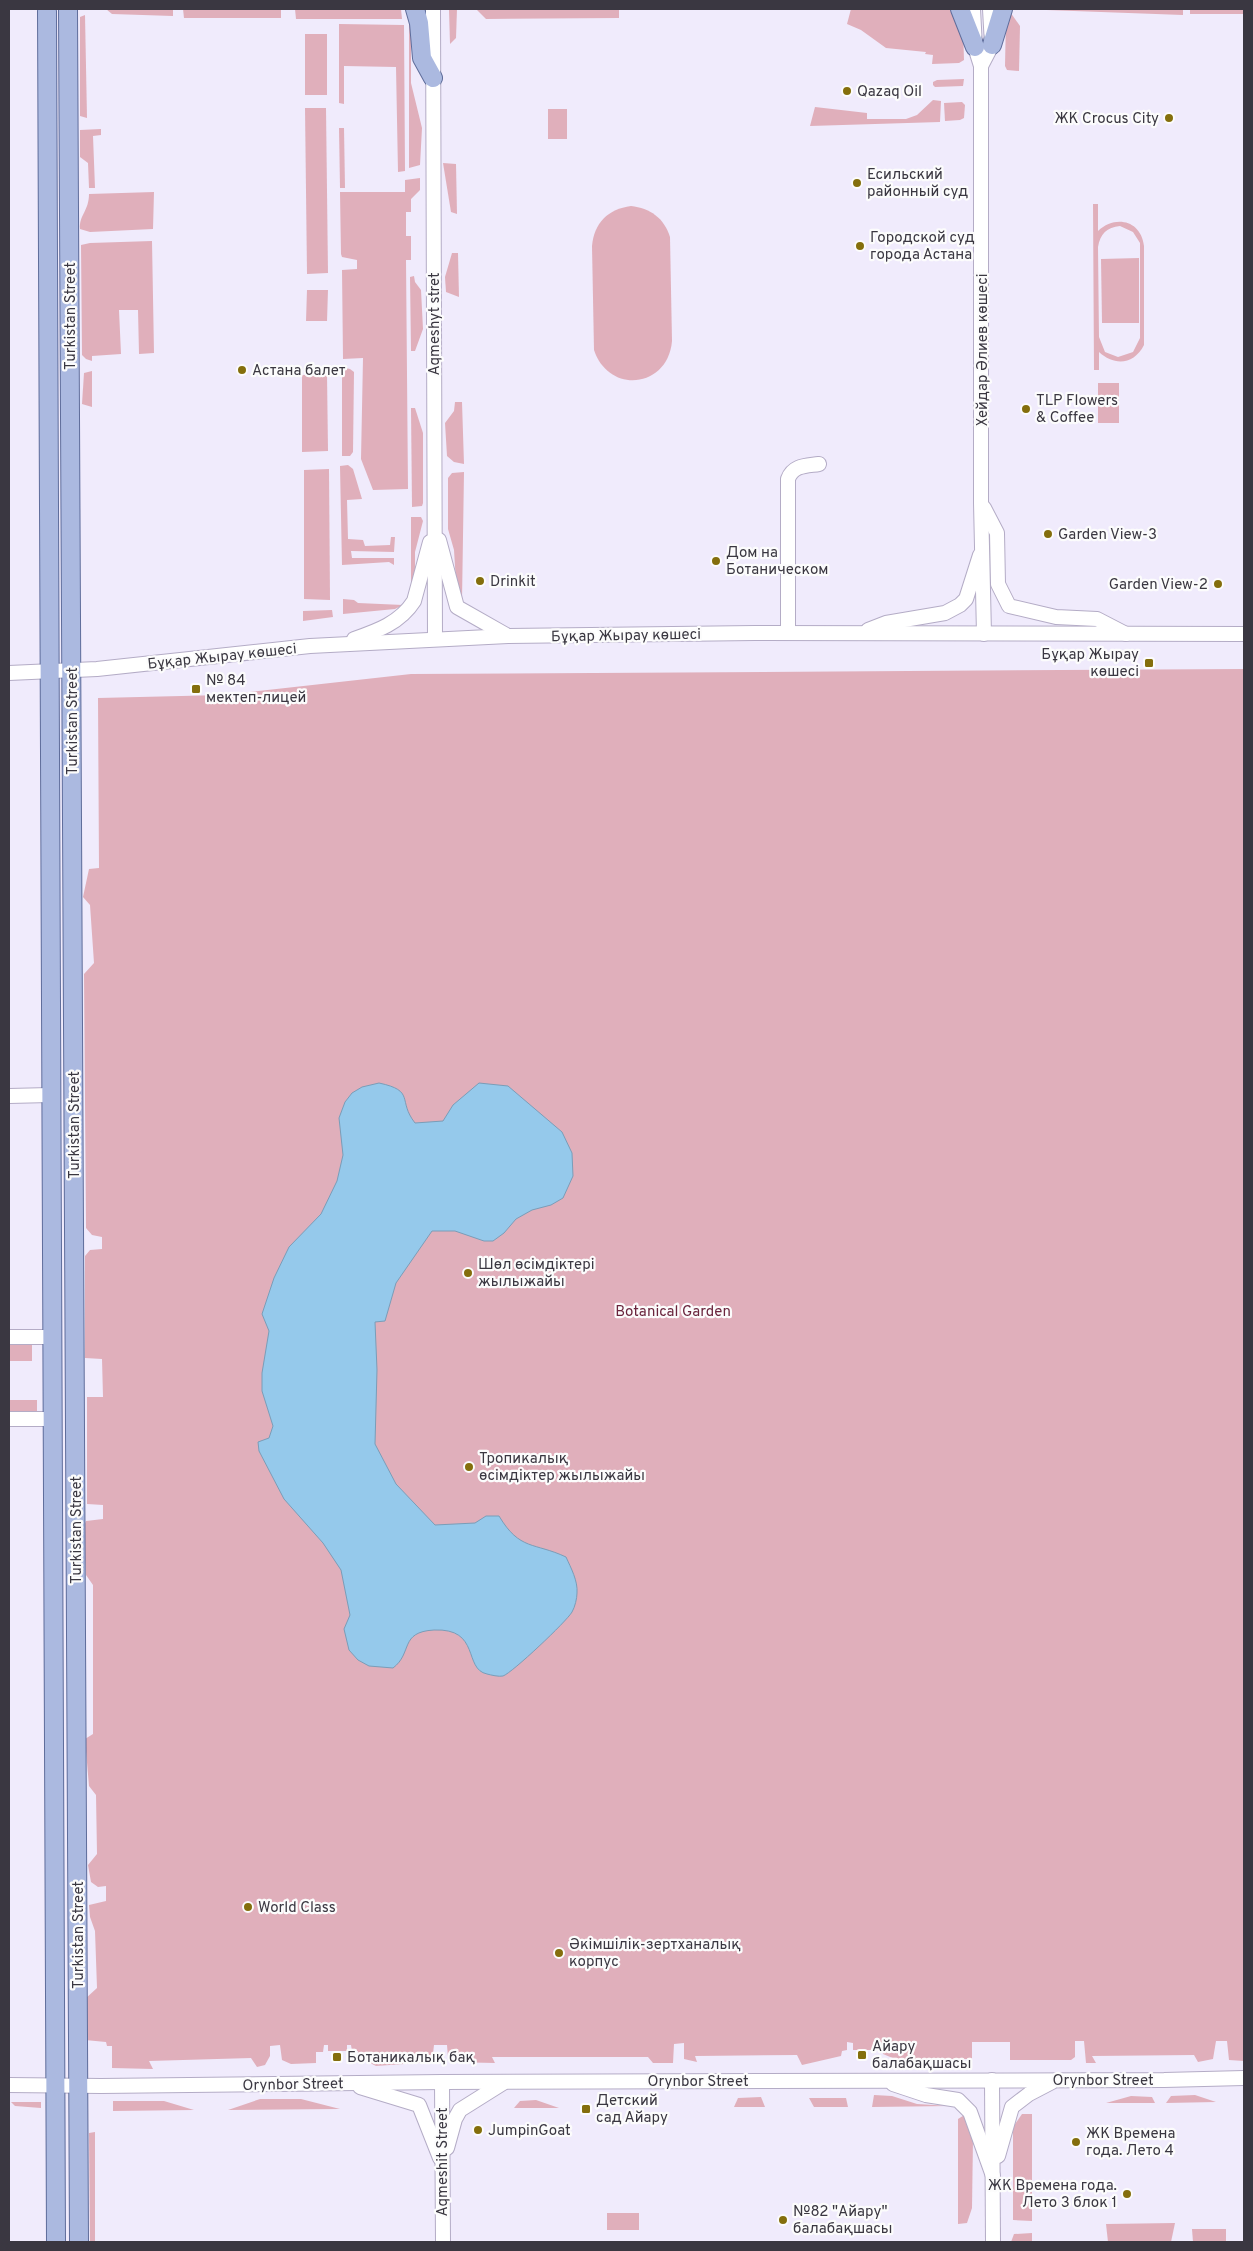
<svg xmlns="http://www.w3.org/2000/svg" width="1253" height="2251" viewBox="0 0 1253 2251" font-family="Overpass,sans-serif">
	<rect width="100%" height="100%" fill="#f0ebfc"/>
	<g fill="#e0afbb" fill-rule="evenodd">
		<path d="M106,9H173V16L112,14Z"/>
		<path d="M183,9H281V18H184Z"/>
		<path d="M295,9H401L402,19H296Z"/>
		<path d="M449,9H457L456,38L450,44Z"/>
		<path d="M476,9H619V18L486,19Z"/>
		<path d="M851,9H957L963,27L964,60L959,63L932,64L933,55L925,54L926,52L886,48L861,30L847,24Z"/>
		<path d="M1008,9L1020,26L1019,71L1007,70L1005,66L1006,18Z"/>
		<path d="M1018,9H1183V15L1019,9Z"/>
		<rect x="1190" y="9" width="54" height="5"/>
		<path d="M409,10L411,15V83L422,128L420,165L409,168Z"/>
		<path d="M85,15L87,118L80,116V17Z"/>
		<path d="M339,24L404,25L405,171L398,172L396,67L344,66V104L339,103Z"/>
		<rect x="305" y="34" width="22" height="61"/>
		<path d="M964,79L963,86L935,87L933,85V82L937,80Z"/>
		<path d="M933,100L941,101L940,122L810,126L815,107L867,113V119H906L917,115Z"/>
		<path d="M962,102L965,105L964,118L960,120L945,121L944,103Z"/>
		<path d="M305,108H326L328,273L307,274Z"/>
		<rect x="548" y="109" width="19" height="30"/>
		<path d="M339,128H344L345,188H340Z"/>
		<path d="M101,129V135L93,136L95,188H89L88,163L80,157V130Z"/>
		<path d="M443,163L456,164L457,214L451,212Z"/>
		<path d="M420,178V190L411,199V212H406V236H411V260H406L408,489L373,490L361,459L363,358L343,359L342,270L357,269V260L342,257L341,254L340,192H405V180Z"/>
		<path d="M154,192L153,229L90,232L80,229C79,215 89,211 89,194Z"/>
		<path d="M1093,204H1098V231C1115,215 1141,220 1144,246V345C1134,365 1114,366 1099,352V370H1094ZM1120,226L1133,232L1140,243V338L1133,352L1118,357L1105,352L1099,337L1098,247C1100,234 1107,227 1120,226Z"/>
		<path d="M631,206C650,208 664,218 670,237L672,341C668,388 609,395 594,350L592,246C594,223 608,209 631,206Z"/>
		<path d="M152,241L154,353L139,354L138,310H119L121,354L92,356V361L86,359L82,355L81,245L90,243Z"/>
		<path d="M452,253H458L459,297L446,292L445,277Z"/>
		<path d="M1139,258V323H1102L1101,259Z"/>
		<path d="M414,276L415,282L421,290L423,329L415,351H411L410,277Z"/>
		<path d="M307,290H328L327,321H306Z"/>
		<path d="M342,367L350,369L354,372L353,452L350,456H342Z"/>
		<path d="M92,371V407L82,404L84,373Z"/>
		<path d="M327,374L328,451L302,452V375Z"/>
		<rect x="1098" y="383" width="21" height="40"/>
		<path d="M455,402H462L464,464L454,462L447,456L445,423L454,411Z"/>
		<path d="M411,408H415L423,433V503L422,506L412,507Z"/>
		<path d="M348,465L353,469L362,499L347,500L348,539L363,540L365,546L390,545L391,537H395L394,552L351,551L352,558H394V565L389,562L342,565L340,466Z"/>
		<path d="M329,469L330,600L304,599V470Z"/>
		<path d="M464,472L462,601L457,598L454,550L448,529V478L452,473Z"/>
		<path d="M411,517H421L423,521L415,552V584L411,600Z"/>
		<path d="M343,599L354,600L358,603L403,605L395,609L343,614Z"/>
		<path d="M332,610L333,617L303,621V611Z"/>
		<path d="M1244,669V2061L1229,2060L1227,2041H1216L1213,2059L1198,2062L1194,2055L1092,2056L1096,2063H1086L1084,2041H1075V2057L1071,2060H1010V2042H972V2059H895L883,2054L881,2042H873V2050H853V2043L847,2042V2050L842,2051L841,2056L802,2065L797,2055L695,2056L697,2062L684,2059V2043L674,2044L673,2063H653L648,2057H492L495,2063L451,2062L448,2058L447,2045H434L432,2062L376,2066L358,2057V2051H352L351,2045H347V2051H328V2045H324L323,2052H316V2063L291,2064L282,2060L280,2045L270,2046V2056L265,2065L257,2067L251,2058L149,2061L153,2069L112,2068V2046H107L106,2042L85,2040V1999L97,1988L95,1931L90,1917L89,1905L106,1901V1886L98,1887L91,1882L88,1865L97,1854L96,1795L89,1786L85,1739L93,1734V1585L86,1575L83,1528L86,1521L103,1519V1505L87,1504V1397H103L102,1359L85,1358V1256L90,1250L102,1249V1237L92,1235L86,1228L84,974L94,963L90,905L83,897L89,869L99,868L98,698L223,695L411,674Z"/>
		<path d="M32,1342V1361H9V1343Z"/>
		<path d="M9,1400H37V1418L9,1417Z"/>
		<path d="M874,2095L892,2096L917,2104L950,2106L872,2107Z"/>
		<path d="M1195,2095L1216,2102L1166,2103L1171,2096Z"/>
		<path d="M1131,2096L1152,2097L1155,2103H1106Z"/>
		<path d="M761,2097L765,2107H734L738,2098Z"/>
		<path d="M809,2098H846L848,2107H814Z"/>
		<path d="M260,2099H301L340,2109L228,2110Z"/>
		<path d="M536,2100L559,2108H514L520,2101Z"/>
		<path d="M113,2101H164L194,2110L113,2111Z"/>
		<path d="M11,2102H41V2108L15,2106Z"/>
		<path d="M966,2114L973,2138L972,2208L967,2223L958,2224V2119Z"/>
		<path d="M1022,2114H1032V2221L1013,2220V2127Z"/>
		<path d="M95,2132V2242H90L89,2133Z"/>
		<rect x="607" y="2213" width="32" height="17"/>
		<path d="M1175,2223L1171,2242H1108L1106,2224Z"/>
		<path d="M1192,2229H1226V2242H1193Z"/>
		<path d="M1032,2233V2242H1011L1014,2234Z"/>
	</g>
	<path fill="#95c9eb" stroke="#7a9db8" d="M379,1083C416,1091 397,1100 415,1123L443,1121L453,1105L479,1083L508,1086L562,1132L572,1153L573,1176L563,1198L551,1205L532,1210L516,1219L504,1233L493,1241H484L455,1231H432L396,1283L385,1321L375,1322L377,1370L375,1444L396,1484L435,1525L475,1523L486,1516H499C520,1551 534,1542 566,1557C571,1568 578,1581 577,1593C577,1598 575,1607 572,1612C567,1621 512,1673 503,1676C499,1677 491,1675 487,1674C463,1669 481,1628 434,1630C399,1632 413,1653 393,1668L369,1666L358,1660L349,1650L344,1629L350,1615L341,1570L323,1543L284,1499L259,1451L258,1442L269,1438L273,1426L262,1391V1373L269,1331L262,1314L274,1278L289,1247L321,1214L337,1181L343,1155L339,1118L345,1102L352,1093L362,1087Z"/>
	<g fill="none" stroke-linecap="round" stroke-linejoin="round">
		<g stroke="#b4acc6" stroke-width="16">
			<g id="minor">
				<path d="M433,9L435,639"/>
				<path d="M973,9L975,47L981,66V503L984,634"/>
				<path d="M981,66L992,45L990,9"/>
				<path d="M984,508L997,533L998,584L1009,606L1056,617L1097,619L1126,634"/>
				<path d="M439,540L457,607L508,636"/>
				<path d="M868,630L886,623L945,613L960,605L966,599L980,555"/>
				<path d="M788,633V479C793,465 806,466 819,464"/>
				<path d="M354,639C377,631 400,623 414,601L430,542"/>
				<path d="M9,673L97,669L310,646L508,636L755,633L1244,634"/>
				<path d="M9,1096L50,1095"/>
				<path d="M9,1337H51"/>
				<path d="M9,1419H51"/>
				<path d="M992,2080L993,2242"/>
				<path d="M442,2082L443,2242"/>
				<path d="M893,2084L926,2095L958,2100L970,2112L993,2176"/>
				<path d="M9,2085L101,2086L442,2082L1164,2080L1244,2078"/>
				<path d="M360,2087L419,2105L440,2158"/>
				<path d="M447,2148L455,2119L460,2110L503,2083"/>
				<path d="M998,2156L1012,2107L1029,2094L1052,2082"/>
			</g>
		</g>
		<g stroke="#5f6d9b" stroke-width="20">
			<g id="major">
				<path d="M68,9L79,2242"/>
				<path d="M415,9L419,23L422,58L433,78"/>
				<path d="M960,9L975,47"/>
				<path d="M47,11L56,2242"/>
				<path d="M992,45L1003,9"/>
			</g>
		</g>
		<use href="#minor" stroke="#fff" stroke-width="14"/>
		<use href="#major" stroke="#abb9e0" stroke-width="18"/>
	</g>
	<g fill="#846e0c" stroke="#fcfcfc" stroke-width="2">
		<circle cx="847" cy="91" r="5"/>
		<circle cx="1169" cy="118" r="5"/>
		<circle cx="857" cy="183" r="5"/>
		<circle cx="860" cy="246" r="5"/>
		<circle cx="242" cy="370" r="5"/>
		<circle cx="1026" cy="409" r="5"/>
		<circle cx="1048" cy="534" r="5"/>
		<circle cx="716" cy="561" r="5"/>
		<circle cx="480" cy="581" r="5"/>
		<circle cx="1218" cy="584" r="5"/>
		<rect x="1144" y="658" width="10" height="10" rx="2.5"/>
		<rect x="191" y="684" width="10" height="10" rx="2.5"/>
		<circle cx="468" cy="1273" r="5"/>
		<circle cx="469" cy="1467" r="5"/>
		<circle cx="248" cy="1907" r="5"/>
		<circle cx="559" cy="1953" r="5"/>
		<rect x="857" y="2050" width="10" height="10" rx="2.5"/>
		<rect x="332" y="2052" width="10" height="10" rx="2.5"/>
		<rect x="581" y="2104" width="10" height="10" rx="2.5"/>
		<circle cx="478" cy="2130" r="5"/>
		<circle cx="1076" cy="2142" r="5"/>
		<circle cx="1127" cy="2194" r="5"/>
		<circle cx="783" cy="2220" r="5"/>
	</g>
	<g text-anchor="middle" stroke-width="4.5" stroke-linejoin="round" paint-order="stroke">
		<g font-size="15" fill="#3a3741" stroke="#fcfcfc" text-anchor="start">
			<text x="857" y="96">Qazaq Oil</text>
			<text x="1159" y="123" text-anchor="end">ЖК Crocus City</text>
			<text x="867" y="179">Есильский<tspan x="867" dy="17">районный суд</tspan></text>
			<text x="870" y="242">Городской суд<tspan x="870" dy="17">города Астана</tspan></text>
			<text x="252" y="375">Астана балет</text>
			<text x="1036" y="405">TLP Flowers<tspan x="1036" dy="17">&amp; Coffee</tspan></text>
			<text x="1058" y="539">Garden View-3</text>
			<text x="726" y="557">Дом на<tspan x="726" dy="17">Ботаническом</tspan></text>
			<text x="490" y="586">Drinkit</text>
			<text x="1208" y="589" text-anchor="end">Garden View-2</text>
			<text x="1139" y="659" text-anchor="end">Бұқар Жырау<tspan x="1139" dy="17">көшесі</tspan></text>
			<text x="206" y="685">№ 84<tspan x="206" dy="17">мектеп-лицей</tspan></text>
			<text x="478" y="1269">Шөл өсімдіктері<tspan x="478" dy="17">жылыжайы</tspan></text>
			<text x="479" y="1463">Тропикалық<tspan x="479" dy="17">өсімдіктер жылыжайы</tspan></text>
			<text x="258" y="1912">World Class</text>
			<text x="569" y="1949">Әкімшілік-зертханалық<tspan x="569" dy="17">корпус</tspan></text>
			<text x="872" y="2051">Айару<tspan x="872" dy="17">балабақшасы</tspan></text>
			<text x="347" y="2062">Ботаникалық бақ</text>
			<text x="596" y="2105">Детский<tspan x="596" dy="17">сад Айару</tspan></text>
			<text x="488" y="2135">JumpinGoat</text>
			<text x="1086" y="2138">ЖК Времена<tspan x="1086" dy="17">года. Лето 4</tspan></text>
			<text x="1117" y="2190" text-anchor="end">ЖК Времена года.<tspan x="1117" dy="17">Лето 3 блок 1</tspan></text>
			<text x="793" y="2216">№82 "Айару"<tspan x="793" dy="17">балабақшасы</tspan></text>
		</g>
		<g font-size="15" fill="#3a3741" stroke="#fcfcfc">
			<text transform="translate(70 316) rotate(-90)" y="5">Turkistan Street</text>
			<text transform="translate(434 324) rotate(-90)" y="5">Aqmeshyt stret</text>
			<text transform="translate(982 350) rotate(-90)" y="5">Хейдар Әлиев көшесі</text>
			<text transform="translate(626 635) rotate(-1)" y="5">Бұқар Жырау көшесі</text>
			<text transform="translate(222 656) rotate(-6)" y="5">Бұқар Жырау көшесі</text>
			<text transform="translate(72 721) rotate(-90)" y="5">Turkistan Street</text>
			<text transform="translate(74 1125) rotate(-90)" y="5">Turkistan Street</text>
			<text transform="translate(76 1530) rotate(-90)" y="5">Turkistan Street</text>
			<text transform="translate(78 1935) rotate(-90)" y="5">Turkistan Street</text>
			<text x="1103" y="2085">Orynbor Street</text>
			<text x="698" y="2086">Orynbor Street</text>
			<text transform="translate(293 2084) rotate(-1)" y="5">Orynbor Street</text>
			<text transform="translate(442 2162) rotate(-90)" y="5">Aqmeshit Street</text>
		</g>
		<g font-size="15" fill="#6a253d" stroke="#fcfcfc">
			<text x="673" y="1316">Botanical Garden</text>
		</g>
	</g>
	<rect width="1253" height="2251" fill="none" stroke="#3a3741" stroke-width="20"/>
</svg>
